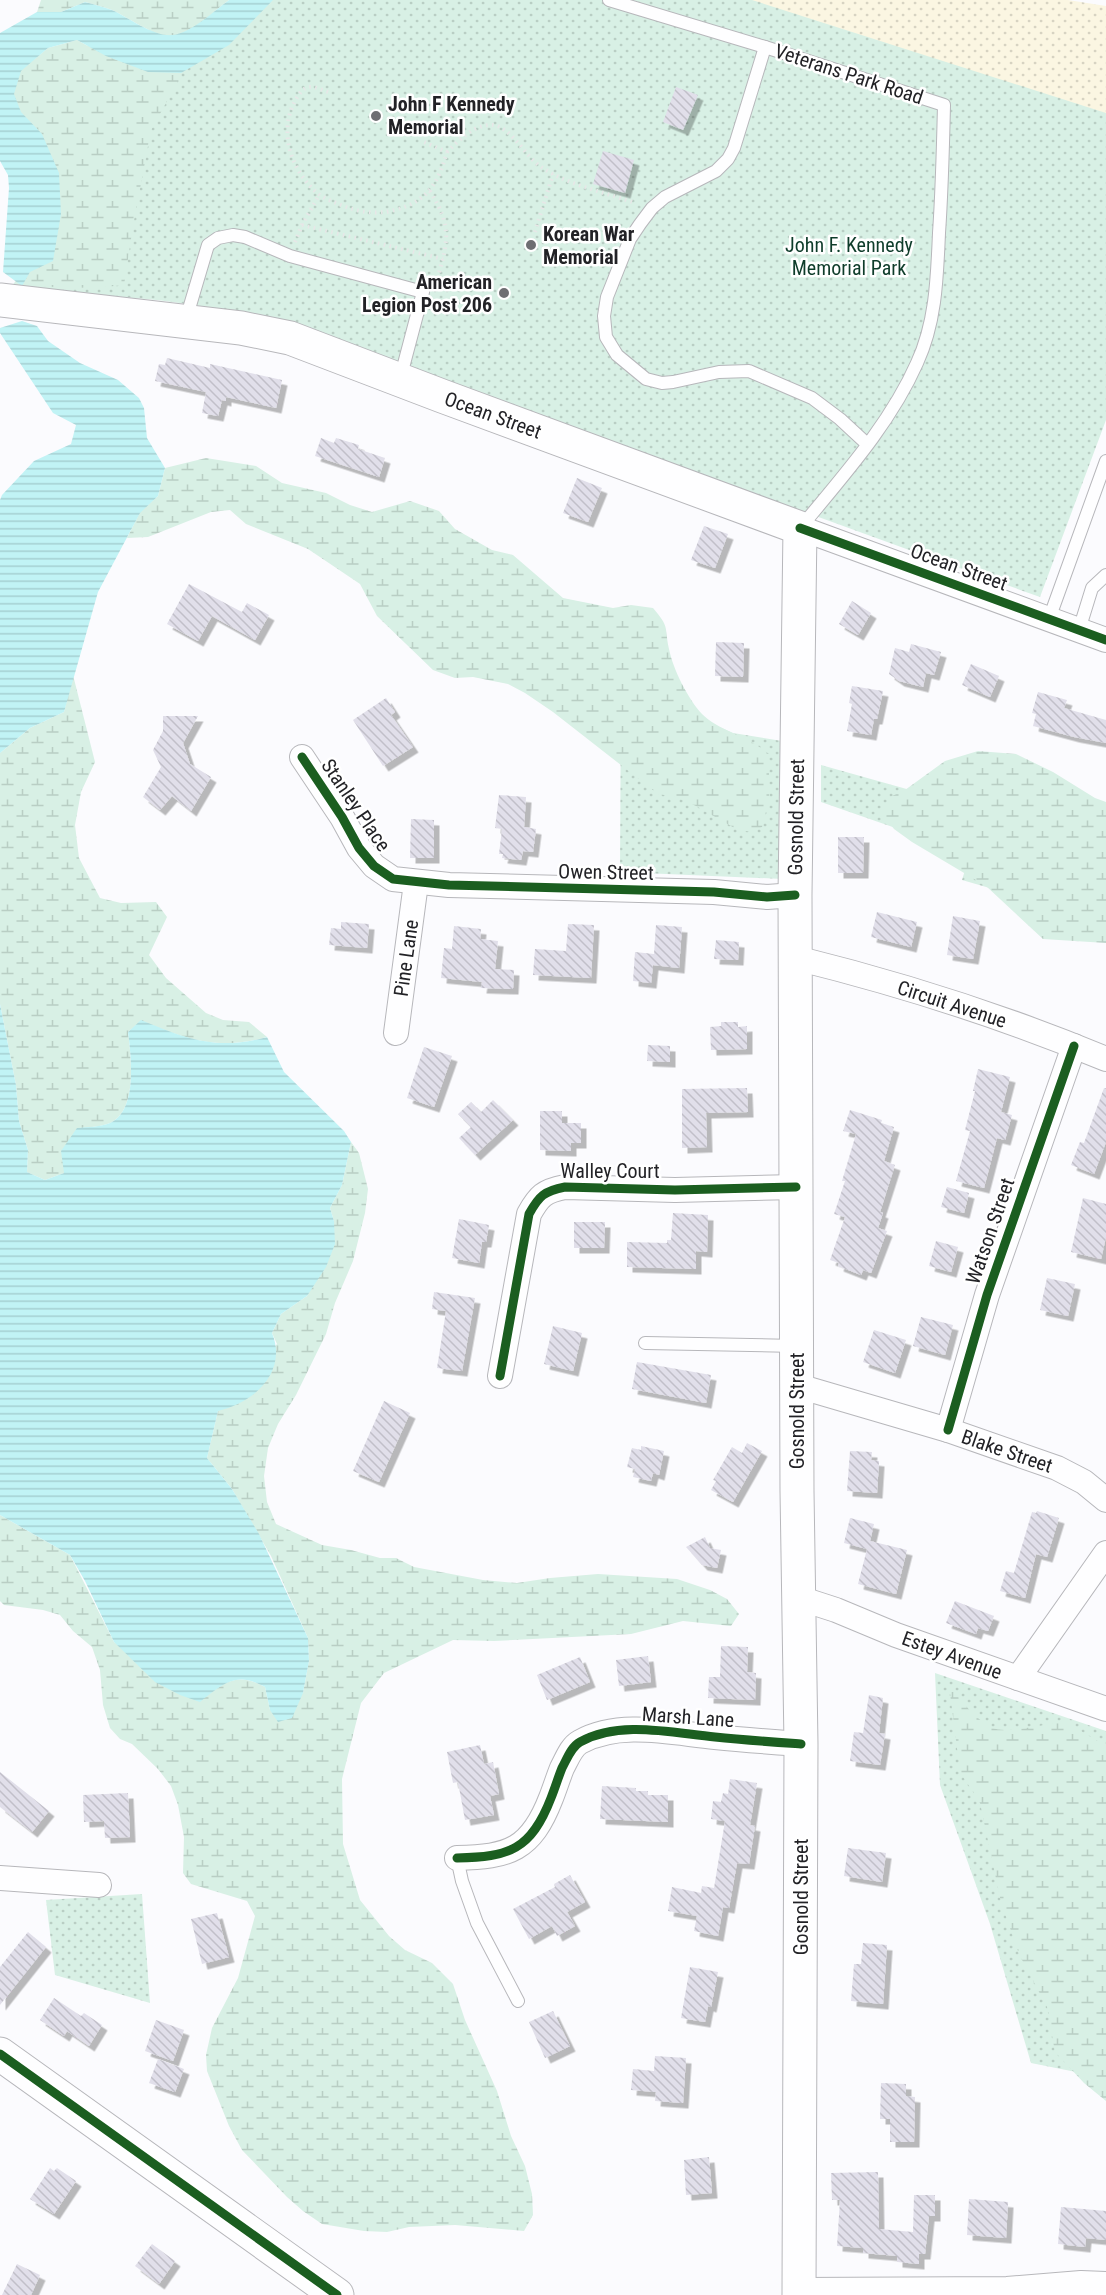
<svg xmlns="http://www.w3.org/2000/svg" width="1106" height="2295" viewBox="0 0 1106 2295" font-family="'Roboto Condensed',sans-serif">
	<defs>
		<pattern id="grass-dots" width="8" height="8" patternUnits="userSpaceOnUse" patternTransform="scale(1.5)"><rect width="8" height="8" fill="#d8f0e5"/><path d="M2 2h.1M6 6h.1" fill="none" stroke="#b9cec4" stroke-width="1.8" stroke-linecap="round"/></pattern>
		<pattern id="wetland-marsh" width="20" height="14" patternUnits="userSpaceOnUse" patternTransform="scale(1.5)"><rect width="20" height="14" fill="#d8f0e5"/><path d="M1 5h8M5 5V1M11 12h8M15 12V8" fill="none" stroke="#b9cec4"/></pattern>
		<pattern id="sand-dots" width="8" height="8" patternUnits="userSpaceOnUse" patternTransform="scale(1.5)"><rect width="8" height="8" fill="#fbf6e2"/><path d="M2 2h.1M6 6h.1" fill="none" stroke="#d7d3c2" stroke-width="1.8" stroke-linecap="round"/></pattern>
		<pattern id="water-rules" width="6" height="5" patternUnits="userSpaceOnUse" patternTransform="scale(1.5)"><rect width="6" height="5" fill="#c1f3f5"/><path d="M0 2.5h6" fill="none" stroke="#a6d0d2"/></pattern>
		<pattern id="building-back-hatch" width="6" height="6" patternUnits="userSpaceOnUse" patternTransform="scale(1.5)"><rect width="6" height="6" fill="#e1dfea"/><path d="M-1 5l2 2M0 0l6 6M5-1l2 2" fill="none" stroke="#c1bfc9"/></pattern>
		<filter id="shadow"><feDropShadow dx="5.5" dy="5.5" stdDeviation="0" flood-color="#0004"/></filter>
	</defs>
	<rect width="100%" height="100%" fill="#fbfbfe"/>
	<g fill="url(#grass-dots)">
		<path d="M260,0H991L1106,37V420L1040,597C875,538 712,478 546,418C448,382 351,341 249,316C172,296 91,297 12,286L22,272L0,69Z"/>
		<path d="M621,684L733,733L782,741L783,879L620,872Z"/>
		<path d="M821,765L1060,832L1034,901L962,880L970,854L821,802Z"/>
		<path d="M935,1673L1106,1731V2078L1031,2063L990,1924L940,1785Z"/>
		<path d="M142,1894L150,2003L55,1975L46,1900Z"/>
	</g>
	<g fill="url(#wetland-marsh)">
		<path d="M41,0H229C214,11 191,33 173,35C153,37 130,18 112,10C103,7 94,4 85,2L61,12H37Z"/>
		<path d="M77,40L106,56L148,72L181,73L176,85L151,130L133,226L124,285L95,288L22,286L30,272L53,261L48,150L42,134L21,112L14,94L20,71L48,48Z"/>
		<path d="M206,458L256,466L282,483L326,493L350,505L372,512L410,501L439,511L455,529L492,550L513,555L563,598L613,608L631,605L653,608C670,628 664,625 669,649C673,669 688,699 702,714C719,731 750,737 769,754V800L762,827L753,832L738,830L696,806L676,797L658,794L553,712L525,693L508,684L473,677L455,678L433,670L377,616L360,584L308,549L246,524L230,510L211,512L148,537L127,538L140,512L158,496L165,468Z"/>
		<path d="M73,675L95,762L81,792L75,825L79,858L100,898L121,903L156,902L167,917L149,955L166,978L206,1013L223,1020L249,1022L267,1037C217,1051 187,1039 141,1021L128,1032C131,1057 138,1110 110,1123C101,1127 87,1127 77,1129L64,1173L45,1180L27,1172L28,1150L19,1121L16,1085L0,1004V753L30,728L64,712Z"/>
		<path d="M978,751L1016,754L1053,772L1095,798L1106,802V943L1043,939L986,886L912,842L894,829L882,813L890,797L905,790L945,761Z"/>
		<path d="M351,1142L359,1153L368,1189L365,1213L353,1261L335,1303L326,1334L296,1395L278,1424L268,1448L264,1476L267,1502L276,1524L322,1545L351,1550L380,1558H396L414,1567L483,1580L517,1583L550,1578L598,1574L677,1579L710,1590L727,1599L739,1614L731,1626L683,1621L631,1634L494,1641L453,1640L384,1673L361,1703L342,1779L343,1844L360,1900L389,1936L405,1950L432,1963L453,1984L465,2020L497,2091L511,2136L525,2166L532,2194L533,2215L524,2231L455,2225L409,2227L387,2232L364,2231L322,2224L303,2211L287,2197L242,2150L229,2126L207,2071L206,2055L212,2028L238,1978L255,1916L247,1901L191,1884L183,1873L184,1837L178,1805L171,1786L158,1769L132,1744L120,1739L110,1728L103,1705L100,1670L92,1647L73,1631L60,1615L43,1610L4,1605L0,1601V1515L70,1555L114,1642L200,1701C224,1683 235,1671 265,1687L270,1710L303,1693L309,1661L308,1638L271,1556L232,1489L207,1458L218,1411L277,1344L272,1333L281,1314L307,1296L334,1221L330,1208L342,1185Z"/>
		<path d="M949,1685C961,1700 974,1719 993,1728C1005,1734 1049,1724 1064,1721L1106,1746V2101L1084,2083L1055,2052L1047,2007L1019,1954L1001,1902L980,1803L960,1772Z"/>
	</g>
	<path fill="url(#sand-dots)" d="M752,0H1068L1106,6V113Z"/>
	<g fill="url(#water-rules)">
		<path d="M229,0H273L229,45L181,73L148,72L106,56L77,40L48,48L21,71L14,94L21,112L42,134L59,173L61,214L53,261L30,272L22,286L3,272L9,188L8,175L0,161V33L37,12H61L85,2C94,4 103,7 112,10C130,18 153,37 173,35C191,33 214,11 229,0Z"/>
		<path d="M22,321L37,326L48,341L80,363L118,380L139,398L144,408L147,438L165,468L158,496L140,513L98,592L64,712L30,728L0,753V500L2,495L34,461L71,444L76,425L53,413L0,333V328Z"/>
		<path d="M0,1004L16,1085L19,1121L28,1150L27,1172L45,1180L64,1173L61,1151L77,1128C87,1127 101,1127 110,1123C138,1110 131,1057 128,1032L141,1020C187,1039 217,1051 267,1037L284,1072L344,1131L351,1142L342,1185L330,1208L334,1221L335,1244L326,1267L307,1296L281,1314L272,1333C288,1372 254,1403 218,1411L207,1458L232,1489L259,1534L308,1638L309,1661L303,1693L292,1718L278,1722L270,1710L265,1687C236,1671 224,1683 200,1702L180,1695L155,1682L114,1642L85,1581L70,1555L0,1515Z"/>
	</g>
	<g fill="url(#building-back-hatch)" filter="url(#shadow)">
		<path d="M676,87L698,95L683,130L663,122Z"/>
		<path d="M603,151L634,160L625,193L593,184Z"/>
		<path d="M167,358L210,368V364L282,380L276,408L226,397V401L222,400L218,416L202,413L206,392L155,381L159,364L165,365Z"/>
		<path d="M321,438L334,443L336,438L359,445L358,449L385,458L379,477L315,456Z"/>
		<path d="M577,478L602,488L588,522L563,513Z"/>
		<path d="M704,526L728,534L715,568L691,560Z"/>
		<path d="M189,584L242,612L247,603L269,615L255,640L212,616L198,641L167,624Z"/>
		<path d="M852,601L871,613L858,635L839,624Z"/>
		<path d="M716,642L744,643L743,677L715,676Z"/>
		<path d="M911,644L941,652L934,675L926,673L923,687L899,681L889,674L895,648L909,652Z"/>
		<path d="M971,664L999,676L990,697L962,685Z"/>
		<path d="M852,686L883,691L877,719H874L871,735L847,731L852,704L849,703Z"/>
		<path d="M1038,692L1067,700L1064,708L1106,720V743L1074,737L1033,726L1036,714L1032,713Z"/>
		<path d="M386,698L395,712L391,715L413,747L383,766L353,720Z"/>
		<path d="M163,716H198L183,743L190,764L211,777L191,811L172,796L160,810L143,797L161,767L153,750L163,731Z"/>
		<path d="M499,795L526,797L524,827L536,829L533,852L523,851L521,860L502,858L503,854H499L502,829L495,828Z"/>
		<path d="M411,819L434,820V858H410Z"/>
		<path d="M838,837H864L863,873H838Z"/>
		<path d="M877,912L917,922L911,947L871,937Z"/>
		<path d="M953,916L980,921L973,959L947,955Z"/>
		<path d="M341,922L369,924L367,948L329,945L331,928L341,929Z"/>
		<path d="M568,924L594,925L591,978L533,975L535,949L566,951Z"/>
		<path d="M656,925L682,927L679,968L653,965L651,983L633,981L635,952L654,954Z"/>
		<path d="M454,926L481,929L480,939L498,941L495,969L514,970L513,989L481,988L482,982L441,978L444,948L452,949Z"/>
		<path d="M716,940L739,942L738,960L714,959Z"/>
		<path d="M721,1022H738V1027L747,1026V1049L711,1050L710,1027L721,1026Z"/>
		<path d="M648,1045L670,1046V1062L647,1061Z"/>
		<path d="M424,1047L452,1056L434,1107L407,1098Z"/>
		<path d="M978,1069L1010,1077L1001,1112L1012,1115L1005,1140L997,1138L984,1188L956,1181L970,1131L965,1130L975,1091H973Z"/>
		<path d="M747,1088L748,1112L706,1113L707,1147L682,1148V1089Z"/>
		<path d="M1104,1088H1106V1142L1094,1174L1071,1165L1080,1142L1084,1143Z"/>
		<path d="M493,1100L513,1120L475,1155L459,1138L471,1127L458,1114L471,1102L481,1112Z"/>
		<path d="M850,1110L882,1120L881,1123L894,1127L884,1161L895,1165L880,1212L883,1213L878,1228L887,1231L871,1273L863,1270L861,1275L838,1266L839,1263L830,1260L845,1217L834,1214L845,1181H842L856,1134L843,1131Z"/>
		<path d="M540,1111H562V1123H581V1143H571V1151L540,1150Z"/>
		<path d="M947,1187L969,1193L964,1213L941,1207Z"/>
		<path d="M1083,1198L1106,1204V1237L1101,1259L1071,1252Z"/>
		<path d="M673,1213L708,1215L707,1252L696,1251V1269L627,1267V1242L667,1243V1240H671Z"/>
		<path d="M459,1219L489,1225L486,1242H482L479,1263L452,1258Z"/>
		<path d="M574,1222H605L604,1248H574Z"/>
		<path d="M936,1241L958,1247L951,1272L929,1266Z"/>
		<path d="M1047,1278L1075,1284L1068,1316L1040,1310Z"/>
		<path d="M434,1292L475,1298L462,1371L437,1368L446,1311L432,1309Z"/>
		<path d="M921,1317L953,1325L945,1355L913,1346Z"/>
		<path d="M553,1326L582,1333L573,1371L544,1364Z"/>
		<path d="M874,1330L906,1340L895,1373L863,1362Z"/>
		<path d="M637,1362L711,1375L706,1403L632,1389Z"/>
		<path d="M384,1401L410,1413L379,1482L353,1471Z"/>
		<path d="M747,1443L762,1451L733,1502L711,1490L716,1481L713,1480L732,1447L742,1453Z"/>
		<path d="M641,1446L664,1451L659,1475L653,1473L651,1481L633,1477L635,1469L627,1467L632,1448L641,1450Z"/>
		<path d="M850,1451L872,1452L871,1460L879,1461L877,1493L847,1491Z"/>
		<path d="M1037,1511L1059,1518L1047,1557L1036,1554L1025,1598L1000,1591L1006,1571L1014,1573L1032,1512L1036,1513Z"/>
		<path d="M850,1518L874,1524L870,1541L907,1550L896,1594L858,1584L867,1549L844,1543Z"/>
		<path d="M705,1537L710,1548L721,1550L717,1568L702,1565L686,1547Z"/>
		<path d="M955,1601L994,1616L988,1631L978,1628L976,1634L946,1623Z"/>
		<path d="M721,1646L748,1647L747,1672L756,1673L755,1700L708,1698L709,1677H720Z"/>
		<path d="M648,1656L651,1682L619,1686L616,1660Z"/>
		<path d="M580,1657L590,1682L547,1700L537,1675Z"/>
		<path d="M869,1695L883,1698L879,1733L885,1734L880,1765L850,1761L854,1732L863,1733Z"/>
		<path d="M480,1745L484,1764L493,1762L499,1794L490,1796L494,1815L465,1820L458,1782L453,1783L447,1752Z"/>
		<path d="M0,1772L49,1811L32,1832L0,1807Z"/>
		<path d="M730,1779L757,1783L750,1825L755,1826L749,1864L737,1863L729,1908L723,1907L718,1936L694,1931L697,1916L668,1911L672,1887L701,1893L702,1886L714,1888L725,1821L711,1819L713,1801L721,1802L723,1793L728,1794Z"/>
		<path d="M602,1786L636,1788V1791H648V1795H668V1822L600,1819Z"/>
		<path d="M128,1793L130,1837L105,1838L104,1821L84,1822L83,1795Z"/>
		<path d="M848,1848L886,1853L882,1882L844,1876Z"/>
		<path d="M570,1875L585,1902L567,1912L575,1926L557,1936L552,1926L529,1939L513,1909L555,1887L554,1884Z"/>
		<path d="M217,1913L229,1957L202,1964L191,1919Z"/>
		<path d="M28,1932L46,1947L0,2005V1967Z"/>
		<path d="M863,1943L887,1945L883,2004L851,2001L854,1964H861Z"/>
		<path d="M690,1967L718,1972L711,2007L708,2006L705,2022L681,2018Z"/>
		<path d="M54,1998L81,2016L84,2013L102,2025L89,2046L67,2031L64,2036L40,2020Z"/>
		<path d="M553,2011L570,2046L545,2058L529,2022Z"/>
		<path d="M156,2020L184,2030L173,2061L145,2051Z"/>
		<path d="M655,2056L686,2058L683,2103L655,2101L656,2092L631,2090L633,2069L654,2071Z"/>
		<path d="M158,2059L184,2069L175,2092L149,2083Z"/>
		<path d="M881,2083L906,2084V2096L915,2097L914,2142H890V2119H880Z"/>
		<path d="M709,2157L712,2193L686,2195L684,2160Z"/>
		<path d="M50,2168L54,2171L57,2168L76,2181L54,2214L30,2199Z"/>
		<path d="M878,2172L879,2229L913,2232L914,2195H935V2216H929L925,2254H919V2264L897,2262V2256L863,2253V2248L837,2246L840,2200H832L831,2173Z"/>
		<path d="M969,2199L1008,2202L1006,2238L967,2235Z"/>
		<path d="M1061,2207L1106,2211V2240L1086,2238L1085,2247L1058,2244Z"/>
		<path d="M152,2244L175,2261L159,2284L135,2266Z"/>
		<path d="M17,2264L40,2275L31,2295H2Z"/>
	</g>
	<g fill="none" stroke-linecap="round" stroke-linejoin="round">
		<g stroke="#b7b7bb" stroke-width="14">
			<g id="lane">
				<path d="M609,0L765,47"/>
				<path d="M186,319L208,245L218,238L233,235L245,237L290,256L423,292L400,379"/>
				<path d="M801,527C843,476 890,424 917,363C936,322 937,278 939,233C942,190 943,148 944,105L765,47L734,148L728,159L716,171L665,197L652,208L640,224L630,239L607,297L604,316L606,337L617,355L646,379L662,383L673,382L719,372L749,371L812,398L840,419L867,444"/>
				<path d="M1049,619L1106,461"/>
				<path d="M1079,630L1092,588L1106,575"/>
				<path d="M645,1343L796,1346"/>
				<path d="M457,1858L462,1881L477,1923L518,2001"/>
			</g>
		</g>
		<g stroke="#b7b7bb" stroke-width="26">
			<g id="street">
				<path d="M800,528L1106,640"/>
				<path d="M302,757L342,817L359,848L374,866L393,879L449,885L714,892L767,897L795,895"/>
				<path d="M796,958C901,984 1005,1017 1106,1059"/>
				<path d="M396,1033L416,883"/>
				<path d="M500,1376L529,1214C539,1196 544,1191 565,1187L675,1190L796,1187"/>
				<path d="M798,1386L948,1430L1057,1468L1084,1482L1106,1500"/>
				<path d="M948,1430L987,1295L1074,1046"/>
				<path d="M799,1598L836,1610L896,1635L1106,1709"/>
				<path d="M1018,1678L1106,1553"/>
				<path d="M457,1858C509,1857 531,1850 551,1798C555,1788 558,1778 562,1768C567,1759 571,1747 580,1742C620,1720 672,1733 715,1737C744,1740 773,1742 801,1744"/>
				<path d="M0,1878L99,1885"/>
				<path d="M799,2290L1007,2289L1081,2283L1106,2284"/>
			</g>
		</g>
		<g stroke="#b7b7bb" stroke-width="35">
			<g id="secondary">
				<path d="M0,300L241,328L290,338L442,396L800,528L795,895L797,1491L801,1744L799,2295"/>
				<path d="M0,2054L337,2295"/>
			</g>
		</g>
		<g stroke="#e7e7e7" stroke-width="4" stroke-dasharray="1.5 4.5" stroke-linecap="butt">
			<path d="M328,92C310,85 305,83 295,101C279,130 290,167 313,189C320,197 331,201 341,205C358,212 376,215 395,210C428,201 438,183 447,152L424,142"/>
			<path d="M447,152C459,140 474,124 493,125C511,127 525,156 541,167C568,185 604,192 635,203"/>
			<path d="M430,191C454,230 447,243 436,284"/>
			<path d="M302,225L443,259"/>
			<path d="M535,232L553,174"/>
			<path d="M295,242L302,225L319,195"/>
		</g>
		<use href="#lane" stroke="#fefeff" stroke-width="12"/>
		<use href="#street" stroke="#fefeff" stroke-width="24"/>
		<use href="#secondary" stroke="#fefeff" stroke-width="33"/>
		<g stroke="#fff" stroke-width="13">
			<g id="cycleway">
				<path d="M800,528L1106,640"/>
				<path d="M302,757L342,817L359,848L374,866L393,879L449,885L714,892L767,897L795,895"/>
				<path d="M500,1376L529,1214C539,1196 544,1191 565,1187L675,1190L796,1187"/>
				<path d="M948,1430L987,1295L1074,1046"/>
				<path d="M457,1858C509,1857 531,1850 551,1798C555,1788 558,1778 562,1768C567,1759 571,1747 580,1742C620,1720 672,1733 715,1737C744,1740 773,1742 801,1744"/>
				<path d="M0,2054L337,2295"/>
			</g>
		</g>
		<use href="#cycleway" stroke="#1b5e20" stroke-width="9"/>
	</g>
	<g fill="#6e6e72" stroke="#fff" stroke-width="2">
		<circle cx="376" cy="116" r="6"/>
		<circle cx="531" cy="245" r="6"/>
		<circle cx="504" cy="293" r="6"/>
	</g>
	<g text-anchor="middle" stroke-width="5" stroke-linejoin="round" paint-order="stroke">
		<g font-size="20" fill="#222226" stroke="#fff">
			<text transform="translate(849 74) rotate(18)" y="7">Veterans Park Road</text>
			<text transform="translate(493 415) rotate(20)" y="7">Ocean Street</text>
			<text transform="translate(959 567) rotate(20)" y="7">Ocean Street</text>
			<text transform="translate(356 805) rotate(56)" y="7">Stanley Place</text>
			<text transform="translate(796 817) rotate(-89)" y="7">Gosnold Street</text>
			<text transform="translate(606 872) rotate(1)" y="7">Owen Street</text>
			<text transform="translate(406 958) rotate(-82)" y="7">Pine Lane</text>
			<text transform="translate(952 1004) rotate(18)" y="7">Circuit Avenue</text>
			<text x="610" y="1178">Walley Court</text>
			<text transform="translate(990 1231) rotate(-71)" y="7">Watson Street</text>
			<text transform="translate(797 1411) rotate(-90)" y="7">Gosnold Street</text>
			<text transform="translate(1007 1451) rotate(19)" y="7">Blake Street</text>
			<text transform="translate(952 1655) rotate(20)" y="7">Estey Avenue</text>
			<text transform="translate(688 1717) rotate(4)" y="7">Marsh Lane</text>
			<text transform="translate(801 1897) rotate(-90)" y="7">Gosnold Street</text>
		</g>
		<g font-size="20" font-weight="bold" fill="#222226" stroke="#fff" text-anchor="start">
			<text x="388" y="111">John F Kennedy<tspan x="388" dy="23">Memorial</tspan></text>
			<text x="543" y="241">Korean War<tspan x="543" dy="23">Memorial</tspan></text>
			<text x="492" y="289" text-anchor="end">American<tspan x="492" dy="23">Legion Post 206</tspan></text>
		</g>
		<g font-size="20" fill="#0e3c2a" stroke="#fff">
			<text x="849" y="252">John F. Kennedy<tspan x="849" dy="23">Memorial Park</tspan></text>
		</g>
	</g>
</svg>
